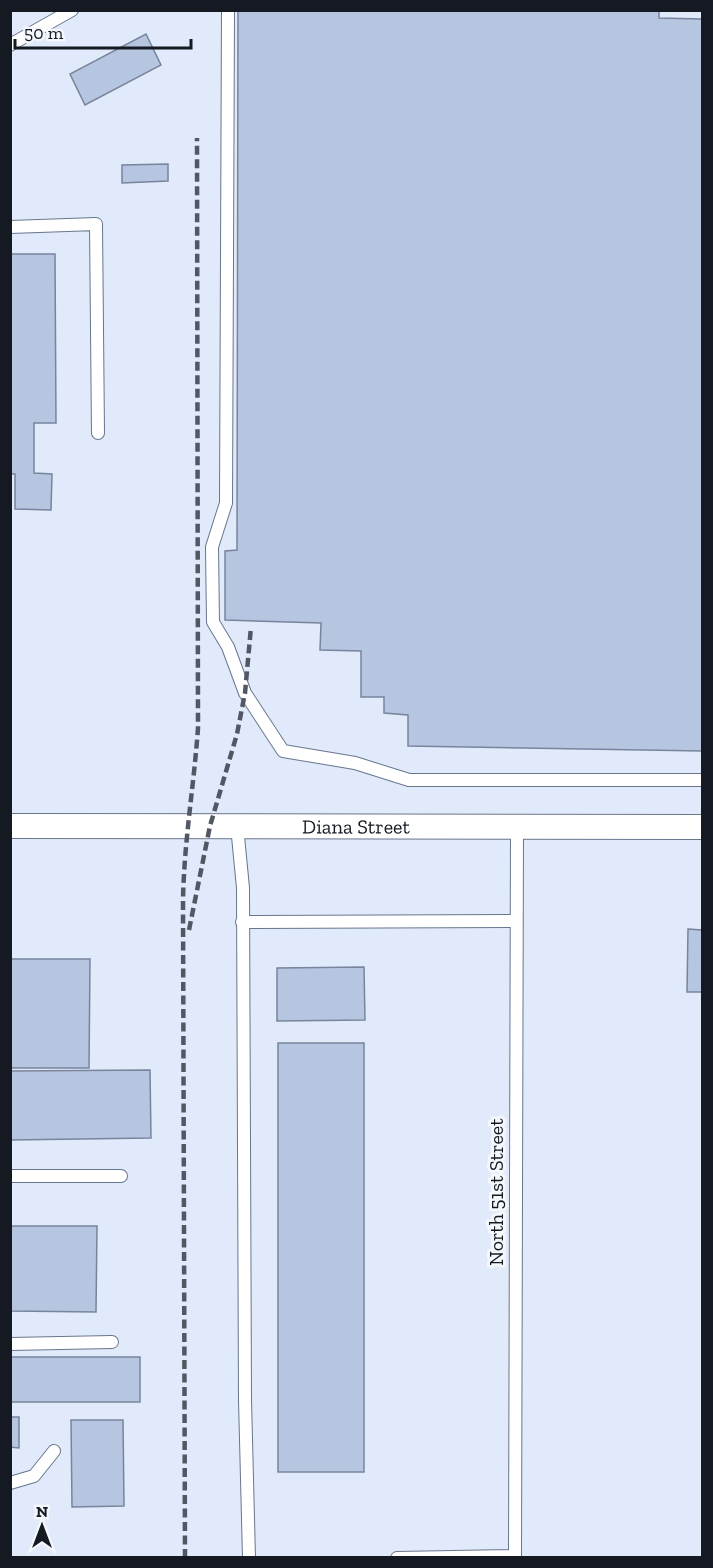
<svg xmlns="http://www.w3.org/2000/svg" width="713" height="1568" viewBox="0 0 713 1568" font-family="'Zilla Slab',serif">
	<rect width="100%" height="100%" fill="#e1eafa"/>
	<g fill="#b7c6e0" stroke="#77849c" stroke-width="1.5">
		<path d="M238,10H659V18L702,19V751L408,746V715L384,713V697H361V651L320,650L321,623L225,620V551L237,550Z"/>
		<path d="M146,34L161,65L85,105L70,74Z"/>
		<path d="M168,164V181L122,183V165Z"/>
		<path d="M10,254H55L56,423H34V473L52,474L51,510L15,509V474H10Z"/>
		<path d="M688,929L702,930V992H687Z"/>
		<path d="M10,959H90L89,1068H10Z"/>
		<path d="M364,967L365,1020L277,1021V968Z"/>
		<rect x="278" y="1043" width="86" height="429"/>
		<path d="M150,1070L151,1138L10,1140V1071Z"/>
		<path d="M10,1226H97L96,1312L10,1311Z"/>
		<rect x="10" y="1357" width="130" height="45"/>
		<path d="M10,1417H19V1448L10,1447Z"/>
		<path d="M71,1420H123L124,1506L72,1507Z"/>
	</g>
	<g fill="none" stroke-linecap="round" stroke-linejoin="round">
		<g stroke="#68768d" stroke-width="14">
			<g id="service">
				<path d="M228,10L226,503L212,547L213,622L228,647L245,693L283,751L355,763L409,780H702"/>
				<path d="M10,45L72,10"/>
				<path d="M10,227L96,224L98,433"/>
				<path d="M237,826L243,888L245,1400L249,1558"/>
				<path d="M242,922L516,921"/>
				<path d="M10,1176H121"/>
				<path d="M10,1344L112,1342"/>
				<path d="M10,1483L34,1476L54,1451"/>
				<path d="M397,1558L515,1556L517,828"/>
			</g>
		</g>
		<g stroke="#68768d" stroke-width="26">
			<g id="minor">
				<path id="s1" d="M10,826L702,827"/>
			</g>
		</g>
		<use href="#service" stroke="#fff" stroke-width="12"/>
		<use href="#minor" stroke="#fff" stroke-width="24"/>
		<g stroke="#525863" stroke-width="4.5" stroke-dasharray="9 4.5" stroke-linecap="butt">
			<path d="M189,930L210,826L237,734L245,693L251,627"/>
			<path d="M185,1558L183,900C184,842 194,785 198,728L197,138"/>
		</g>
	</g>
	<g text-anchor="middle" stroke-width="6" stroke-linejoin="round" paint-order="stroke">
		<g font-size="20" fill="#141922" stroke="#f4f7fc">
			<text dy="7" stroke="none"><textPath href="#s1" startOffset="346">Diana Street</textPath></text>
			<text transform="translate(496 1192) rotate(-90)" y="7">North 51st Street</text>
		</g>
	</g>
	<rect width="713" height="1568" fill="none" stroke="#141922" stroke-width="24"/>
	<g transform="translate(42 1526)" stroke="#f4f7fc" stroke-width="4.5" paint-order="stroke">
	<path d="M0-4.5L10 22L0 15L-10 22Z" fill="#141922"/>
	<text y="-9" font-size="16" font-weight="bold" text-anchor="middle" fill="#141922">N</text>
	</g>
	<path d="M15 39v9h176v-9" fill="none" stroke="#141922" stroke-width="3"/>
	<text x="24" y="39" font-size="18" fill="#141922" stroke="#f4f7fc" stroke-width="4.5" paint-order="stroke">50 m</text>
</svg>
